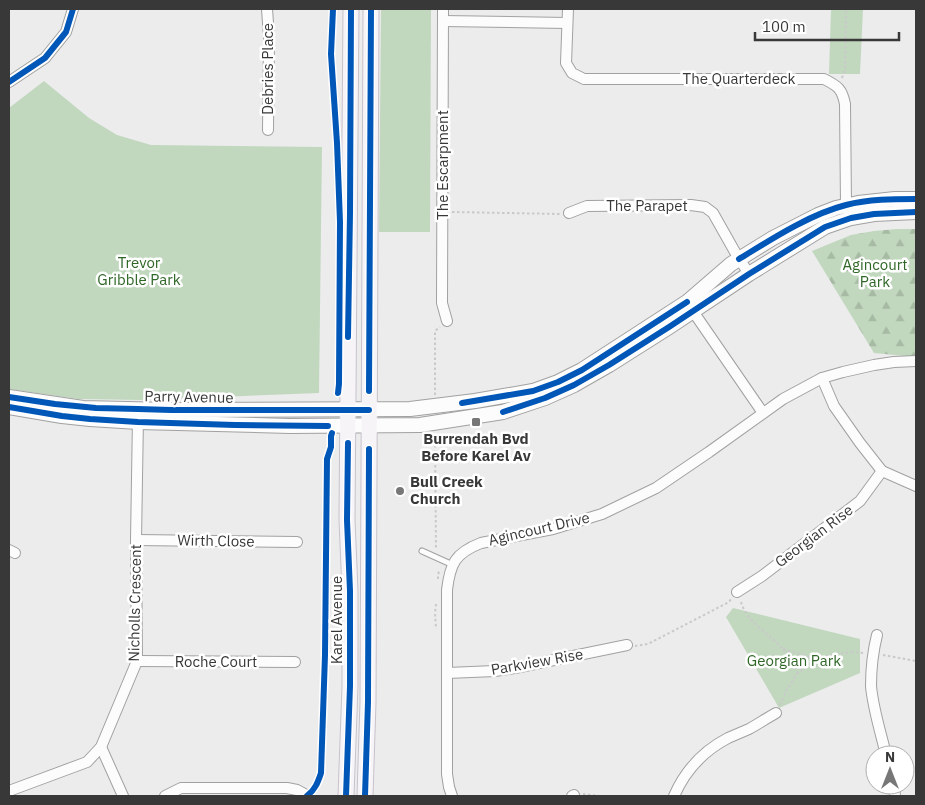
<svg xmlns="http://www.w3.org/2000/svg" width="925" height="805" viewBox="0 0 925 805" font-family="'IBM Plex Sans',sans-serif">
	<defs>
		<pattern id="forest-firs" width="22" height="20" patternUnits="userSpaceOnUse" patternTransform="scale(1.25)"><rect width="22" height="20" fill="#c1d8be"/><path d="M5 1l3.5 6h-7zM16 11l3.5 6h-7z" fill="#a7baa4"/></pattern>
	</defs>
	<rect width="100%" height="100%" fill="#ececed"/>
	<g fill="#c1d8be">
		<path d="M381,9H431L430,232H379Z"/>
		<path d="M831,9H863L860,74H829Z"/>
		<path d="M44,81L89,118L117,135L151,145L322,147L319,393L140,400L78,399L9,389V108Z"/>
		<path d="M733,608L860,639V673L779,708L726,617Z"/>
	</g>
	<path fill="url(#forest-firs)" d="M897,229H916V357L874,353L812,251L851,235L874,231Z"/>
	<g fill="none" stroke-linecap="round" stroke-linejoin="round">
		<g stroke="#a1a1a2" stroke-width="7">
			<path id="lane" d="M422,551L453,565"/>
		</g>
		<g stroke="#a1a1a2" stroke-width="12">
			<g id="street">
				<path d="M267,9L269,37L268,130"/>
				<path d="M443,9L442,303L447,321"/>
				<path d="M568,9L566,63L572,73L584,79H824C838,86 842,89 845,104L846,205L848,210"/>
				<path d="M443,21L567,23"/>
				<path d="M9,82L45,58L66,32L73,9"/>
				<path d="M569,213L587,206L691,205L705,207L713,213L735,252L749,274"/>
				<path d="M690,307L763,413"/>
				<path d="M822,378L834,406L860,443L882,471L916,486"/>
				<path d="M136,540L297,542"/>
				<path d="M9,550L15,553"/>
				<path d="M737,592L762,576L860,501L882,471"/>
				<path d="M877,635C873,651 871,669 871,686C873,709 881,733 886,755"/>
				<path d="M137,661L295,662"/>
				<path d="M447,673L495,671L515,668L627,645"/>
				<path d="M101,747L123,796"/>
				<path d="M894,785L895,796"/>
				<path d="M9,791L87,762L101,747L137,661L136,540L138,417"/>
				<path d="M165,796L181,788H287L297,790L308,796"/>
				<path d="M452,796L449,787L447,774V590C450,564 455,553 481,543L553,529L602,514L656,488L709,452L783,399L822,378L843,372L874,365L894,362L916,361"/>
				<path d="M572,796L574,795"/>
				<path d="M674,796C685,771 703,751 728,738C735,735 742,732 749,729C758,724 767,718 776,713"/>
			</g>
		</g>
		<g stroke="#a1a1a2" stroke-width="16">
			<g id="secondary">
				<path d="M9,397L83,408L171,410L410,409L475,401L533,391L558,382L582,370L687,302L731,264L773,238L818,215L836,208L858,203L895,199H916"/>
				<path d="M9,407L62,416L90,419L138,422L290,426L420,425L503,412L545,398L574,385L609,365L669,327L749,274L825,227L851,218L874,214L916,212"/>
			</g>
		</g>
		<g stroke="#c7c2ca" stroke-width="17">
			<g id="primary">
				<path d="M346,796L350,686V591L347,520L351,9"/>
				<path d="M365,796L368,702L371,9"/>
			</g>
		</g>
		<g stroke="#c9c9ca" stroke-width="2" stroke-dasharray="2.5 2.5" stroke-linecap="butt">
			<path d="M842,78L845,69L846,9"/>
			<path d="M452,212L560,214"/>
			<path d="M435,395V331L440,327"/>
			<path d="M435,435L436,550"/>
			<path d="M438,579V574L440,570"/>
			<path d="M741,602C747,623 769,633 783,649C789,656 793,665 798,673"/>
			<path d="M436,604L435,613L436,629"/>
			<path d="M635,646L648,644L729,602L731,599"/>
			<path d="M783,649L816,659L835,654L852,652L863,653"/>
			<path d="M883,655L916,661"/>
			<path d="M780,705L787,689L798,673L816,659"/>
			<path d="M583,794L600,796"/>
		</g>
		<use href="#lane" stroke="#fcfcfc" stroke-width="5"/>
		<use href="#street" stroke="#fcfcfc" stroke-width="10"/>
		<use href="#secondary" stroke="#fcfcfc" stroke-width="14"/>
		<use href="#primary" stroke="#f7f4f8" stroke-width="15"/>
		<g stroke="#fff" stroke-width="9">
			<g id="cycleway">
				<path d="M333,9L331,54L337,143L340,222L339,384L338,393"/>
				<path d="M9,82L45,58L66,32L73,9"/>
				<path d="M739,259C770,240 810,214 846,205C869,199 893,199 916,199"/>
				<path d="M348,337L350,213L351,9"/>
				<path d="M369,391L371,9"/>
				<path d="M9,397L55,404L96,408L138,409L171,410H369"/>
				<path d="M462,403L533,391L558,382L582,370L687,302"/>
				<path d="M9,407L62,416L90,419L138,422L235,425L328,426"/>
				<path d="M503,412L545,398L574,385L609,365L669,327L749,274L825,227L851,218L874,214L916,212"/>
				<path d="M307,796C315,790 318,782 321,773L325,655L327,459L331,447V436L332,433"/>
				<path d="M346,796L350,686V591L347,520L348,443"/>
				<path d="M365,796L368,702L369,449"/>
			</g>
		</g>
		<use href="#cycleway" stroke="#0057b8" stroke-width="6"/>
	</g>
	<g fill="#777778" stroke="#fff" stroke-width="2">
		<rect x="471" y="417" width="10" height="10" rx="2.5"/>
		<circle cx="400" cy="491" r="5"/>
	</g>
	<g text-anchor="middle" stroke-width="5" stroke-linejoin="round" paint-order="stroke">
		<g font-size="15" fill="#383839" stroke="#fff">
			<text transform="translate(268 69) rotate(-90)" y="5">Debries Place</text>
			<text x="739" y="84">The Quarterdeck</text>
			<text transform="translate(443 165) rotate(-90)" y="5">The Escarpment</text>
			<text x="647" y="211">The Parapet</text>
			<text transform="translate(189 397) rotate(1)" y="5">Parry Avenue</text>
			<text transform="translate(539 529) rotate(-13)" y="5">Agincourt Drive</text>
			<text transform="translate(814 536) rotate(-37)" y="5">Georgian Rise</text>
			<text transform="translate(216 541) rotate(1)" y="5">Wirth Close</text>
			<text transform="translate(135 603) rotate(-89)" y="5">Nicholls Crescent</text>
			<text transform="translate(337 620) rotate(-90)" y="5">Karel Avenue</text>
			<text x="216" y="667">Roche Court</text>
			<text transform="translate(537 662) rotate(-10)" y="5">Parkview Rise</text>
		</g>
		<g font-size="15" fill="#2e6726" stroke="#fff">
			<text x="139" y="268">Trevor<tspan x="139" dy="17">Gribble Park</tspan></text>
			<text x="875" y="270">Agincourt<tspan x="875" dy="17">Park</tspan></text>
			<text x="794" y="666">Georgian Park</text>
		</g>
		<g font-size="15" font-weight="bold" fill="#383839" stroke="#fff">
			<text x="476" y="444">Burrendah Bvd<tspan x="476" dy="17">Before Karel Av</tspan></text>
			<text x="410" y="487" text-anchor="start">Bull Creek<tspan x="410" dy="17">Church</tspan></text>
		</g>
	</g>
	<rect width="925" height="805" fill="none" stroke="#383839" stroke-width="20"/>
	<g transform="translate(890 770)"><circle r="24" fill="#ffffff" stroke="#afafb0"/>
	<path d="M0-4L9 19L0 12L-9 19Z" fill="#777778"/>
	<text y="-8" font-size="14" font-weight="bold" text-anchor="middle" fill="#383839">N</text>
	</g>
	<path d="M755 32v8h144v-8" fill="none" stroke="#383839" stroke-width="2.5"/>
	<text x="762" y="32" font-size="15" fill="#383839" stroke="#ffffff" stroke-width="4" paint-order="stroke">100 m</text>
</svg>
